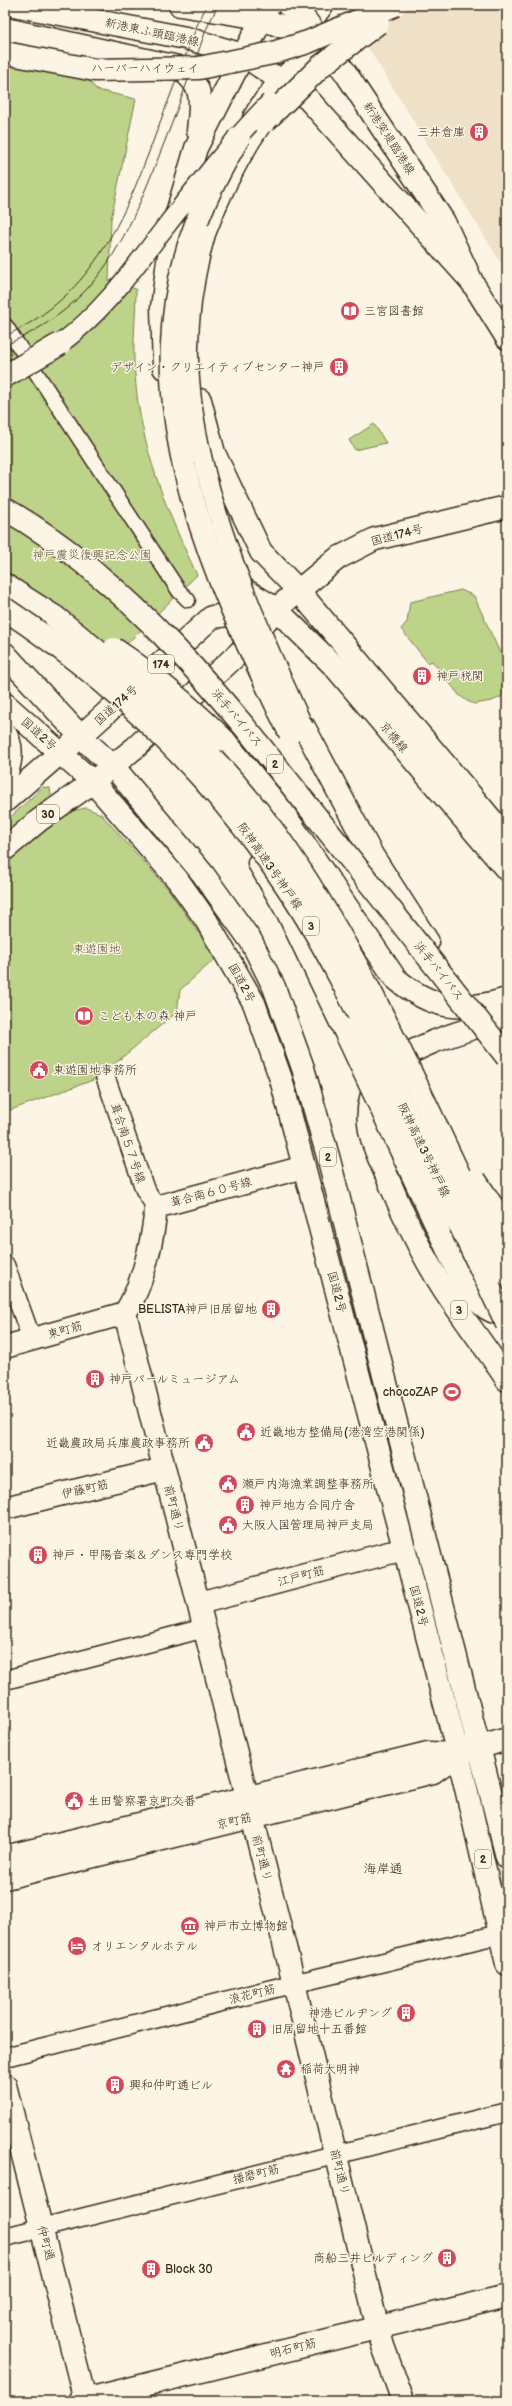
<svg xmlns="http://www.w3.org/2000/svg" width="512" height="2406" viewBox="0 0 512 2406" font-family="'Balsamiq Sans','Klee One',sans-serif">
	<rect width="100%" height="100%" fill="#fcf5e5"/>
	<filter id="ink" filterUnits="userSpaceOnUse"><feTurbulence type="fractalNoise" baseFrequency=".025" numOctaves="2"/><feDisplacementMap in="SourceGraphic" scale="8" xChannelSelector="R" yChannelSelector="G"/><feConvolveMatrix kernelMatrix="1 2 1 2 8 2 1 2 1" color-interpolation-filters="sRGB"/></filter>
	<g filter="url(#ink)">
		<path fill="#efe0c8" d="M333,5H507V273L364,41Z"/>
		<g fill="#bdd389" stroke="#7c7e54">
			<path d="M5,62L81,71L97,90L136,99L111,219L109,281L136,289C136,318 132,347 135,375C140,446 167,512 197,575L89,681L5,593Z"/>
			<path d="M374,424L386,443L355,450L349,440Z"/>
			<path d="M461,590L474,596L507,668L506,690L501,697L492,701L474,704L467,701L459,695L432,661L428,663L401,629L407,622L410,602Z"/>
			<path d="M43,787L50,788L51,795L5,835V822Z"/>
			<path d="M86,808L101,814L168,889L216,958L180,990L177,1012L96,1079L5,1112V865L68,812Z"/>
		</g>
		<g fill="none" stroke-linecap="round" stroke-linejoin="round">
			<g stroke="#3b2a1e" stroke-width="17">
				<path id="pedestrian" d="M5,325L179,591L188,600"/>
			</g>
			<g stroke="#3b2a1e" stroke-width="21">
				<g id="minor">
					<path d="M206,234C221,194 239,157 264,122"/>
					<path d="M5,730C18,746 12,767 5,784"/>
					<path d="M105,1076L145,1190L156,1207"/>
					<path d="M5,1265L32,1340"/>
					<path d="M5,1680L205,1628"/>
					<path d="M5,2057L272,1989L500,1934"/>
					<path d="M5,2237L507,2112"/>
				</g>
			</g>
			<g stroke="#3b2a1e" stroke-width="25">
				<g id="tertiary">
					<path d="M13,5L186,38L243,55L308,99L472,282"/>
					<path d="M180,5L260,18L324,43L351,5"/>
					<path d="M288,5L300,13L345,72L444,222L472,282L507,338"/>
					<path d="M5,29L178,67C205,87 201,100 198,131"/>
					<path d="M254,118C272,84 308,55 338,31"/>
					<path d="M164,368L162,308L167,268L174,223L196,148L269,5"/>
					<path d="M200,400L214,453L261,552L298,590L507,838"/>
					<path d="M490,511L507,507"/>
					<path d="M232,582L276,609L334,666L507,870"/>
					<path d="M304,727L372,855L428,942"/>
					<path d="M125,1313L290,1967L373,2309L383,2346L403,2401"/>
					<path d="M125,1313C143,1286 153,1239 156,1207L304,1167"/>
					<path d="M5,1347L125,1313"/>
					<path d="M5,1508L164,1469"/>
					<path d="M199,1603L404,1549"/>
					<path d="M5,1857L428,1753L458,1754"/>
					<path d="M5,1878L433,1772L458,1754L507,1739"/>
					<path d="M5,2085L85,2400"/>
					<path d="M80,2401L507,2296"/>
				</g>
			</g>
			<g stroke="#3b2a1e" stroke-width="25">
				<g id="primary">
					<path d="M5,801L60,753"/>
					<path d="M5,849L38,821L93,782"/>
				</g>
			</g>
			<g stroke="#3b2a1e" stroke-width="25">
				<g id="trunk">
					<path d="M5,654L81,737L113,766L203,874L251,941L274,987L303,1068L329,1160L507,1857"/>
					<path d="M5,704L93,782L177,879L206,920L254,1003L281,1079L458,1754L507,1964"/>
					<path d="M71,745L212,617L253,612"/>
					<path d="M101,775L136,747L239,653L276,609L338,558L375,539L490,511"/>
				</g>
			</g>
			<g stroke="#3b2a1e" stroke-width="25">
				<g id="motorway">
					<path d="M5,585L55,617"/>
					<path d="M224,740L282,811L395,978C431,1009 461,1013 507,999"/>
					<path d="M259,863L288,913L344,1029"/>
					<path d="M507,1018C471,1029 405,1045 382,1075C372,1088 367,1107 369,1124C371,1143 381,1162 389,1181C405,1219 422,1256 445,1291C465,1321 488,1350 507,1380"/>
					<path d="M439,1231C453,1259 470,1315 507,1314"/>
				</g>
			</g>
			<use href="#pedestrian" stroke="#fcf5e5" stroke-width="14"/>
			<use href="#minor" stroke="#fcf5e5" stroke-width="18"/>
			<use href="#tertiary" stroke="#fcf5e5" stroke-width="22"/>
			<use href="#primary" stroke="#fcf5e5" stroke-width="22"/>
			<use href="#trunk" stroke="#fcf5e5" stroke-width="22"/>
			<use href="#motorway" stroke="#fcf5e5" stroke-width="22"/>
			<g stroke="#3b2a1e" stroke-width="1">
				<path d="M5,336C96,295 127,212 159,125C172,91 185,57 198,23L207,5"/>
				<path d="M5,345C34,333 61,316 83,293C120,256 140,203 159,156C176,114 191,72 206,30L218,5"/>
			</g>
			<g stroke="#3b2a1e" stroke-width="21" stroke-linecap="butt">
				<g id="minor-bridge">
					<path d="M206,234C194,276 188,317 189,360C192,480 254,619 304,727"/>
					<path d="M60,344C103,312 131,272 163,230C197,186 231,142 270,102"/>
				</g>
			</g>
			<g stroke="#3b2a1e" stroke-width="25" stroke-linecap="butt">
				<g id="tertiary-bridge">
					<path d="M5,53L95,70L199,68L273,53L308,42L395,5"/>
					<path d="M264,122L321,66L378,23"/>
					<path d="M239,137C224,163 210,189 199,216C127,397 211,572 290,733"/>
					<path d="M5,376L60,344"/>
				</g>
			</g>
			<g stroke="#3b2a1e" stroke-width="25" stroke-linecap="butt">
				<g id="motorway-bridge">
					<path d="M5,509C130,581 223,698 311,810C377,892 442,974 507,1057"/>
					<path d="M5,609C112,680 206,770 279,875C326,943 362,1020 397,1094C434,1171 471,1247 507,1324"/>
					<path d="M55,617C137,681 215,751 277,836C339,923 386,1020 432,1117C456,1169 482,1222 507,1274"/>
					<path d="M114,649C155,676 189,706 224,740"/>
					<path d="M344,1029L439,1231"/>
					<path d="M475,1180L507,1228"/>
				</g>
			</g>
			<use href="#minor-bridge" stroke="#fcf5e5" stroke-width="18"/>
			<use href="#tertiary-bridge" stroke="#fcf5e5" stroke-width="22"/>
			<use href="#motorway-bridge" stroke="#fcf5e5" stroke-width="22"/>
		</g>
	</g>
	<defs>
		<g id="building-disc" transform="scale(1)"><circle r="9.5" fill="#d1495b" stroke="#fcf5e5"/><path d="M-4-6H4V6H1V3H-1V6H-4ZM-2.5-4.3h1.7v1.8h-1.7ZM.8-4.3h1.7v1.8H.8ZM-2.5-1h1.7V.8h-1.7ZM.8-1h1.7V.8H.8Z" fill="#fff"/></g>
		<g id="library-disc" transform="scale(1)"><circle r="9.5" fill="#d1495b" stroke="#fcf5e5"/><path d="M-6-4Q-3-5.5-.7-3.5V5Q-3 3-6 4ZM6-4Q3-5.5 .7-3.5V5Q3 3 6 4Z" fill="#fff"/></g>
		<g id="civic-disc" transform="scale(1)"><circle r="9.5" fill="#d1495b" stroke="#fcf5e5"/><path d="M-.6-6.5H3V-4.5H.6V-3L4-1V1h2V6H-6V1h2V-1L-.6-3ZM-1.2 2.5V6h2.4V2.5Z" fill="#fff"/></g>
		<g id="stadium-disc" transform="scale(1)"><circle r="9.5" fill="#d1495b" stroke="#fcf5e5"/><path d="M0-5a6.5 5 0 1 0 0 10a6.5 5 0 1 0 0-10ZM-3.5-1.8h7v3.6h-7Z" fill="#fff"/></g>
		<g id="museum-disc" transform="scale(1)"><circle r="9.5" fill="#d1495b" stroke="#fcf5e5"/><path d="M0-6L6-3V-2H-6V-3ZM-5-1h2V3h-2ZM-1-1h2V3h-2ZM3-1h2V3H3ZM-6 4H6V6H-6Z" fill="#fff"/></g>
		<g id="hotel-disc" transform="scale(1)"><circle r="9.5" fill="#d1495b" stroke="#fcf5e5"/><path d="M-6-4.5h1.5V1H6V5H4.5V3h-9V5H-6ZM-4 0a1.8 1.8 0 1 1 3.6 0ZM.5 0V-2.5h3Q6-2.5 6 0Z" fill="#fff"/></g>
		<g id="temple-disc" transform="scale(1)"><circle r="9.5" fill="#d1495b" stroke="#fcf5e5"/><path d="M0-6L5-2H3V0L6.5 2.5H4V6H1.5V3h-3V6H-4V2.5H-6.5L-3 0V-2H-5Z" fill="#fff"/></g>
	</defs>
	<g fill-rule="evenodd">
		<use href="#building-disc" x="479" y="132"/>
		<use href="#library-disc" x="350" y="311"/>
		<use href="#building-disc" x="339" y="367"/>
		<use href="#building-disc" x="422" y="676"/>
		<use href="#library-disc" x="84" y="1016"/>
		<use href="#civic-disc" x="39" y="1070"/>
		<use href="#building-disc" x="271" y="1309"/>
		<use href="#building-disc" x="95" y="1379"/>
		<use href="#stadium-disc" x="452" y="1392"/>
		<use href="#civic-disc" x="246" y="1432"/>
		<use href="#civic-disc" x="204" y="1443"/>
		<use href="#civic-disc" x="228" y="1484"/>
		<use href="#building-disc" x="245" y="1505"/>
		<use href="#civic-disc" x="228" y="1525"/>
		<use href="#building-disc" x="38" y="1555"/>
		<use href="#civic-disc" x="74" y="1801"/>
		<use href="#museum-disc" x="190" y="1926"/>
		<use href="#hotel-disc" x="77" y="1946"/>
		<use href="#building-disc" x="406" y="2013"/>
		<use href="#building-disc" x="257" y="2029"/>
		<use href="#temple-disc" x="286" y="2069"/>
		<use href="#building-disc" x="115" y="2085"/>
		<use href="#building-disc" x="447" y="2258"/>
		<use href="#building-disc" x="151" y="2269"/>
	</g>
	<g text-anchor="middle" stroke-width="3" stroke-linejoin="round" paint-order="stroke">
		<g fill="#fcf5e5" stroke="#75675a" stroke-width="1">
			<rect x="148" y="655" width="26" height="18" rx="3"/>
			<rect x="267" y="755" width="16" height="18" rx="3"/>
			<rect x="37" y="805" width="22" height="18" rx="3"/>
			<rect x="303" y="917" width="16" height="18" rx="3"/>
			<rect x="320" y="1148" width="16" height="18" rx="3"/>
			<rect x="451" y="1301" width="16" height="18" rx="3"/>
			<rect x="475" y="1850" width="16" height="18" rx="3"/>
		</g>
		<g font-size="11" font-weight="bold" fill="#3b2a1e">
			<text x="161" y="668">174</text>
			<text x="275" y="768">2</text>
			<text x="48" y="818">30</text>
			<text x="311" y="930">3</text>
			<text x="328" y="1161">2</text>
			<text x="459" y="1314">3</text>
			<text x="483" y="1863">2</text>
		</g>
		<g font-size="12" fill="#3b2a1e" stroke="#fcf5e5">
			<text transform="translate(152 32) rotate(12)" y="4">新港東ふ頭臨港線</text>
			<text x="145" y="72">ハーバーハイウェイ</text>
			<text transform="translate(389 138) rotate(57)" y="4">新港突堤臨港線</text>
			<text transform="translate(397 535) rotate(-15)" y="4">国道174号</text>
			<text transform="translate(116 705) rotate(-42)" y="4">国道174号</text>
			<text transform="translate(237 718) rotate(50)" y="4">浜手バイパス</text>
			<text transform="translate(39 734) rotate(42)" y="4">国道2号</text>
			<text transform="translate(394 737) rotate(50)" y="4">京橋線</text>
			<text transform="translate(270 866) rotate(55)" y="4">阪神高速3号神戸線</text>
			<text transform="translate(439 971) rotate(52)" y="4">浜手バイパス</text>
			<text transform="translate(242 983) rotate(61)" y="4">国道2号</text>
			<text transform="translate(128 1143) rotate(71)" y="4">葺合南５７号線</text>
			<text transform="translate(424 1150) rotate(64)" y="4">阪神高速3号神戸線</text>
			<text transform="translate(211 1192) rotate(-15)" y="4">葺合南６０号線</text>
			<text transform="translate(337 1292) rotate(75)" y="4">国道2号</text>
			<text transform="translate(65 1330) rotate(-16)" y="4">東町筋</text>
			<text transform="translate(85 1489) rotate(-13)" y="4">伊藤町筋</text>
			<text transform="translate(174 1508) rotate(76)" y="4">前町通り</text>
			<text transform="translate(301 1576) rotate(-15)" y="4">江戸町筋</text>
			<text transform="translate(419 1606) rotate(75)" y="4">国道2号</text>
			<text transform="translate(234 1821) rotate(-13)" y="4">京町筋</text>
			<text transform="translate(262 1858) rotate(75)" y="4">前町通り</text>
			<text transform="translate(252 1994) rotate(-14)" y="4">浪花町筋</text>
			<text transform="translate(340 2172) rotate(76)" y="4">前町通り</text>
			<text transform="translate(256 2174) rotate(-14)" y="4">播磨町筋</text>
			<text transform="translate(46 2243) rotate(75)" y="4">仲町通</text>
			<text transform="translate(293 2348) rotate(-14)" y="4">明石町筋</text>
		</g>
		<g font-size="12" fill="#3b2a1e" stroke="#fcf5e5" text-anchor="start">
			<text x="465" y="136" text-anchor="end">三井倉庫</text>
			<text x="364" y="315">三宮図書館</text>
			<text x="325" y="371" text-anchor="end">デザイン・クリエイティブセンター神戸</text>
			<text x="436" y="680">神戸税関</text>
			<text x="98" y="1020">こども本の森 神戸</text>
			<text x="53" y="1074">東遊園地事務所</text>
			<text x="257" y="1313" text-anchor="end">BELISTA神戸旧居留地</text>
			<text x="109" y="1383">神戸パールミュージアム</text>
			<text x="438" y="1396" text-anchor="end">chocoZAP</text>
			<text x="260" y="1436">近畿地方整備局(港湾空港関係)</text>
			<text x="190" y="1447" text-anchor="end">近畿農政局兵庫農政事務所</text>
			<text x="242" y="1488">瀬戸内海漁業調整事務所</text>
			<text x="259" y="1509">神戸地方合同庁舎</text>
			<text x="242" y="1529">大阪入国管理局神戸支局</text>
			<text x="52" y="1559">神戸・甲陽音楽＆ダンス専門学校</text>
			<text x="88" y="1805">生田警察署京町交番</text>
			<text x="204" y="1930">神戸市立博物館</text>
			<text x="91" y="1950">オリエンタルホテル</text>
			<text x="392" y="2017" text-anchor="end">神港ビルヂング</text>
			<text x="271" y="2033">旧居留地十五番館</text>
			<text x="300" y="2073">稲荷大明神</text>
			<text x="129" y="2089">興和仲町通ビル</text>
			<text x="433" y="2262" text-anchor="end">商船三井ビルディング</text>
			<text x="165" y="2273">Block 30</text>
		</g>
		<g font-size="12" fill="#5c5439" stroke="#fcf5e5">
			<text x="92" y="559">神戸震災復興記念公園</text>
			<text x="97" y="953">東遊園地</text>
		</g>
		<g font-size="13" fill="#3b2a1e" stroke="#fcf5e5">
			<text x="383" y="1873">海岸通</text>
		</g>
	</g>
	<rect width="512" height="2406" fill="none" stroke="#fcf5e5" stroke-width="20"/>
	<rect x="10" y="10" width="492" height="2386" fill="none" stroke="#3b2a1e" stroke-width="1.5" filter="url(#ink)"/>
</svg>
